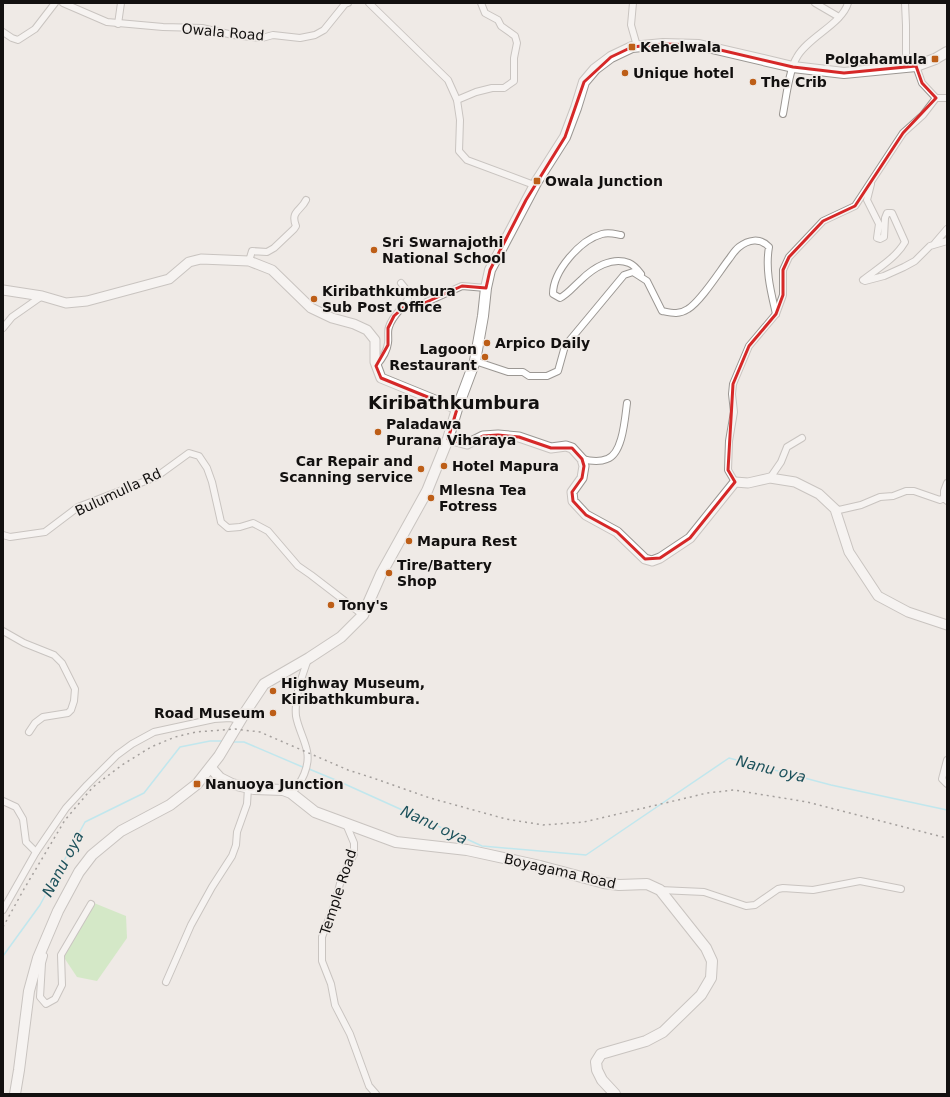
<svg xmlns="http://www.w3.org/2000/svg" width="950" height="1097" viewBox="0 0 950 1097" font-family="'DejaVu Sans',sans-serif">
	<rect width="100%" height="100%" fill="#efeae6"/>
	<path fill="#b4e7a2" d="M94,903L126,916L127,938L97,981L77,977L63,956Z"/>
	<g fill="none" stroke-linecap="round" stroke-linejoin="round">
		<g stroke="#89e4f7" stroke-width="1.5">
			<path d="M232,742H244L305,768"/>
			<path d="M309,769L338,781L482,846L586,855L729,758L831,785L947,810"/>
			<path d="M3,956L40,905L85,822L144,793L180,747L210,741H222"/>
		</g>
		<g stroke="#9b9793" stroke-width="8">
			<g id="minor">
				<path d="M63,3L107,22L163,27L202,28L233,35L262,38L273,35L300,38L315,35L324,30L345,4L348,3"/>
				<path d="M369,3L448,80L457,100L460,120L459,151L467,160L534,185"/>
				<path d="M633,3L631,25L637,46"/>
				<path d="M815,3L839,17"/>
				<path d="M905,3L906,25V67"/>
				<path d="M118,24L121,3"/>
				<path d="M3,32L12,38L18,40L35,29L55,3"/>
				<path d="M916,66L922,83L936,98"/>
				<path d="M936,98H947"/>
				<path d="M457,100L476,92L492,88H504L514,81V58L517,43L515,36L501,26L498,20L485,13L481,3"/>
				<path d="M783,114C786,99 789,69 797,57C808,37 842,24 848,3"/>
				<path d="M871,184L867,200L879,224L877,238L880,239L884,237L885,218L887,213H892L905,242C896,258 877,269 863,280L865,281L884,276L904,267L915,261L930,246L947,241"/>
				<path d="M621,235C615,234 609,232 602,234C580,240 553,271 553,294L560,298C568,294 574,286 581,280C593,268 612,256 629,263C634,265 638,270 641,274"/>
				<path d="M935,243L947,229"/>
				<path d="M249,261L252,251L267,252L274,248L294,229L296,226C290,211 301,211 306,200"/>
				<path d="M404,307L410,304L420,305L462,286L486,288"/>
				<path d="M3,328L12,317L42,296"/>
				<path d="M475,361L508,372H523L529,376H547L558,371L565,346L624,275L633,272L647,281L662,311C672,313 679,315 688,309C701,301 719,272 729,259C732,255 735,250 739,247C748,240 760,237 769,247C765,270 771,292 776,314"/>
				<path d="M376,366C382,359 387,352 388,343C389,338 387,332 389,327C392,316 402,309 408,299L405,288L401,283"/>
				<path d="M582,459C590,461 600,462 607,459C623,454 625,417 627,403"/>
				<path d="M770,478L781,462L787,447L802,438"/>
				<path d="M735,482L728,470L729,441L734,412L732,394L733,384L749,346L776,314L783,295V270L789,257L823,221L855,206L903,133L923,115L936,98"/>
				<path d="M944,498V491L947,483"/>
				<path d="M835,509L839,510L861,505L880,497L893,496L906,491H914L940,500L944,498L947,501"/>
				<path d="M3,535L10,537L45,532L78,507L156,477L189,453L199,456L207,468L212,482L221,522L228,528L240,527L253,523L268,531L298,566L311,575L363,615"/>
				<path d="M3,631L24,643L54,655L62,663L75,689L74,701L71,710L68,713L43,717L35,723L29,732"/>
				<path d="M947,760L942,779L947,784"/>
				<path d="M291,793C302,783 310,766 307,751C305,740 298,728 296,716C294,696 302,677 308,659"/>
				<path d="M3,801L16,807L23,819L26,842L36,852"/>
				<path d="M346,824L354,843V854L342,876L335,903L322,937V961L331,984L335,1005L350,1034L369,1086L376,1094"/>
				<path d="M660,890L704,892L746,906L755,905L778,889L783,888L813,890L860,881L901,889"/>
				<path d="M3,910L36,852L66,808L87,785L117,755L132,744L154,732L214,719L230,718L240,720"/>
				<path d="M44,956L42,963L40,997L46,1004L55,999L62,985L61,955L91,904"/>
				<path d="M166,982L191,925L212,887L232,856L236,845L237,832L247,804L248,788"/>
			</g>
		</g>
		<g stroke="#9b9793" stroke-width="11">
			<g id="secondary">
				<path d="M3,290L42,296L66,303L87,301L169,279L189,262L201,259L249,261L272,270L311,308L332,318L354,324L367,330L375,340V362L381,378L457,409"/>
				<path d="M448,439L467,444L483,436L498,435L519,437L551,448L566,446L572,448L582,459L584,466L582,478L572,492L573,501L586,515L617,532L645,559L652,561L660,558L690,538L735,482L748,483L770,478L795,482L819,494L835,509L849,552L878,596L908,612L947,625"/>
			</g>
		</g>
		<g stroke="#9b9793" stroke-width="12">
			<path id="primary" d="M211,768L220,778L232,784L254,789L283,790L291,793L315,812L396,842L467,850L540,866L604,883L619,885L647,884L660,890L706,948L712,961L711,978L701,995L663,1032L646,1041L601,1054L596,1062L597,1070L602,1080L615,1094"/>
		</g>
		<g stroke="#9b9793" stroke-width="12">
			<path id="trunk" d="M15,1094L19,1070L29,991L38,958L58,911L79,872L92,855L121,831L170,805L197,784L219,756L246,711L264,684L309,658L341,637L363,615L381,574L427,491L448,439L457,409L475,361L483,316L486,288L490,270L537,181L565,137L576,108L584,82L595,69L611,57L632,47L663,44L699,45L793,67L844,73L916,66L935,59L947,52"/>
		</g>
		<use href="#minor" stroke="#fff" stroke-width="6"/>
		<use href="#secondary" stroke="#fff" stroke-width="9"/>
		<use href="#primary" stroke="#fff" stroke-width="10"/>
		<use href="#trunk" stroke="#fff" stroke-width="10"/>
		<path stroke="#4a4745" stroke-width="1.5" stroke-dasharray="2 4" stroke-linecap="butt" d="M3,927L24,889L65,820L93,787L122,765L151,747L175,737L196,732L235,729L260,732L348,770L373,778L430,798L506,819L543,825L584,822L678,800L707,793L734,790L807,802L947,838"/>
	</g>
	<path d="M0 0H950V1097H0ZM663,44L699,45L793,67L844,73L916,66L922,83L936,98L903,133L855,206L823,221L789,257L783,270V295L776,314L749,346L733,384L728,470L735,482L690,538L660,558L645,559L617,532L586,515L573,501L572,492L582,478L584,466L582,459L572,448H551L519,437L498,435L483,436L467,444L448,439L457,409L381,378L376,366L388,345V328L394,316L404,307L420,305L462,286L486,288L490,270L526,200L565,137L584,82L611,57L632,47Z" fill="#efeae6" fill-opacity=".55" fill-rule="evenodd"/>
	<path fill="none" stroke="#d62828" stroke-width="3" stroke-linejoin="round" d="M663,44L699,45L793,67L844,73L916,66L922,83L936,98L903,133L855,206L823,221L789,257L783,270V295L776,314L749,346L733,384L728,470L735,482L690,538L660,558L645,559L617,532L586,515L573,501L572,492L582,478L584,466L582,459L572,448H551L519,437L498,435L483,436L467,444L448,439L457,409L381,378L376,366L388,345V328L394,316L404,307L420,305L462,286L486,288L490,270L526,200L565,137L584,82L611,57L632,47Z"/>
	<g fill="#bd5e17" stroke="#efeae6" stroke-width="1.5">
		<rect x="628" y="43" width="8" height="8" rx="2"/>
		<rect x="931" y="55" width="8" height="8" rx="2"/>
		<circle cx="625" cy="73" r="4"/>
		<circle cx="753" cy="82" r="4"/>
		<rect x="533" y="177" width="8" height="8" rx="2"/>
		<circle cx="374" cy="250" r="4"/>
		<circle cx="314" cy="299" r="4"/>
		<circle cx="487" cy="343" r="4"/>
		<circle cx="485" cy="357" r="4"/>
		<circle cx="378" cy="432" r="4"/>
		<circle cx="444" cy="466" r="4"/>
		<circle cx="421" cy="469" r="4"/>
		<circle cx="431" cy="498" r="4"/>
		<circle cx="409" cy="541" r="4"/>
		<circle cx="389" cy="573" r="4"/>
		<circle cx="331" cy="605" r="4"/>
		<circle cx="273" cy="691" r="4"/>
		<circle cx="273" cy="713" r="4"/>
		<rect x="193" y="780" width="8" height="8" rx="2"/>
	</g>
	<g text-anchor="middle" stroke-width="3.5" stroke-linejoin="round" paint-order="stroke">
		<g font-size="14" fill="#12100f" stroke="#efeae6">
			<text transform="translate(223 32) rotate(5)" y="5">Owala Road</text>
			<text transform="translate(118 492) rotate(-25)" y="5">Bulumulla Rd</text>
			<text transform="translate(560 871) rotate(13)" y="5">Boyagama Road</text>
			<text transform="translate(338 892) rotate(-72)" y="5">Temple Road</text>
		</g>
		<g font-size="14" font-weight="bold" fill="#12100f" stroke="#efeae6" text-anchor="start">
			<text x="640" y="52">Kehelwala</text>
			<text x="927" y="64" text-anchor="end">Polgahamula</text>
			<text x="633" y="78">Unique hotel</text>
			<text x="761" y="87">The Crib</text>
			<text x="545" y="186">Owala Junction</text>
			<text x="382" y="247">Sri Swarnajothi<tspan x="382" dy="16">National School</tspan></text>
			<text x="322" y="296">Kiribathkumbura<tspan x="322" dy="16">Sub Post Office</tspan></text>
			<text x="495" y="348">Arpico Daily</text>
			<text x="477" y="354" text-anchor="end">Lagoon<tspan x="477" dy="16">Restaurant</tspan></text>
			<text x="386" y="429">Paladawa<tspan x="386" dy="16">Purana Viharaya</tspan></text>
			<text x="413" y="466" text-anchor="end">Car Repair and<tspan x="413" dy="16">Scanning service</tspan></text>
			<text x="452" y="471">Hotel Mapura</text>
			<text x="439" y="495">Mlesna Tea<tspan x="439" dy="16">Fotress</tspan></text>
			<text x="417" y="546">Mapura Rest</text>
			<text x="397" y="570">Tire/Battery<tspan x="397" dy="16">Shop</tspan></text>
			<text x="339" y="610">Tony's</text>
			<text x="281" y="688">Highway Museum,<tspan x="281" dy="16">Kiribathkumbura.</tspan></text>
			<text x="265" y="718" text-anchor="end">Road Museum</text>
			<text x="205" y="789">Nanuoya Junction</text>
		</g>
		<g font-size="15" font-style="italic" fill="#1c515b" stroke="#efeae6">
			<text transform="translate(771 769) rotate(14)" y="5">Nanu oya</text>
			<text transform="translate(434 825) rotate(25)" y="5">Nanu oya</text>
			<text transform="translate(63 864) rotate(-62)" y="5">Nanu oya</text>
		</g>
		<g font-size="18" font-weight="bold" fill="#12100f" stroke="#efeae6">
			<text x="454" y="409">Kiribathkumbura</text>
		</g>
	</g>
	<rect width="950" height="1097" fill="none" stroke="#12100f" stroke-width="8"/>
</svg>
